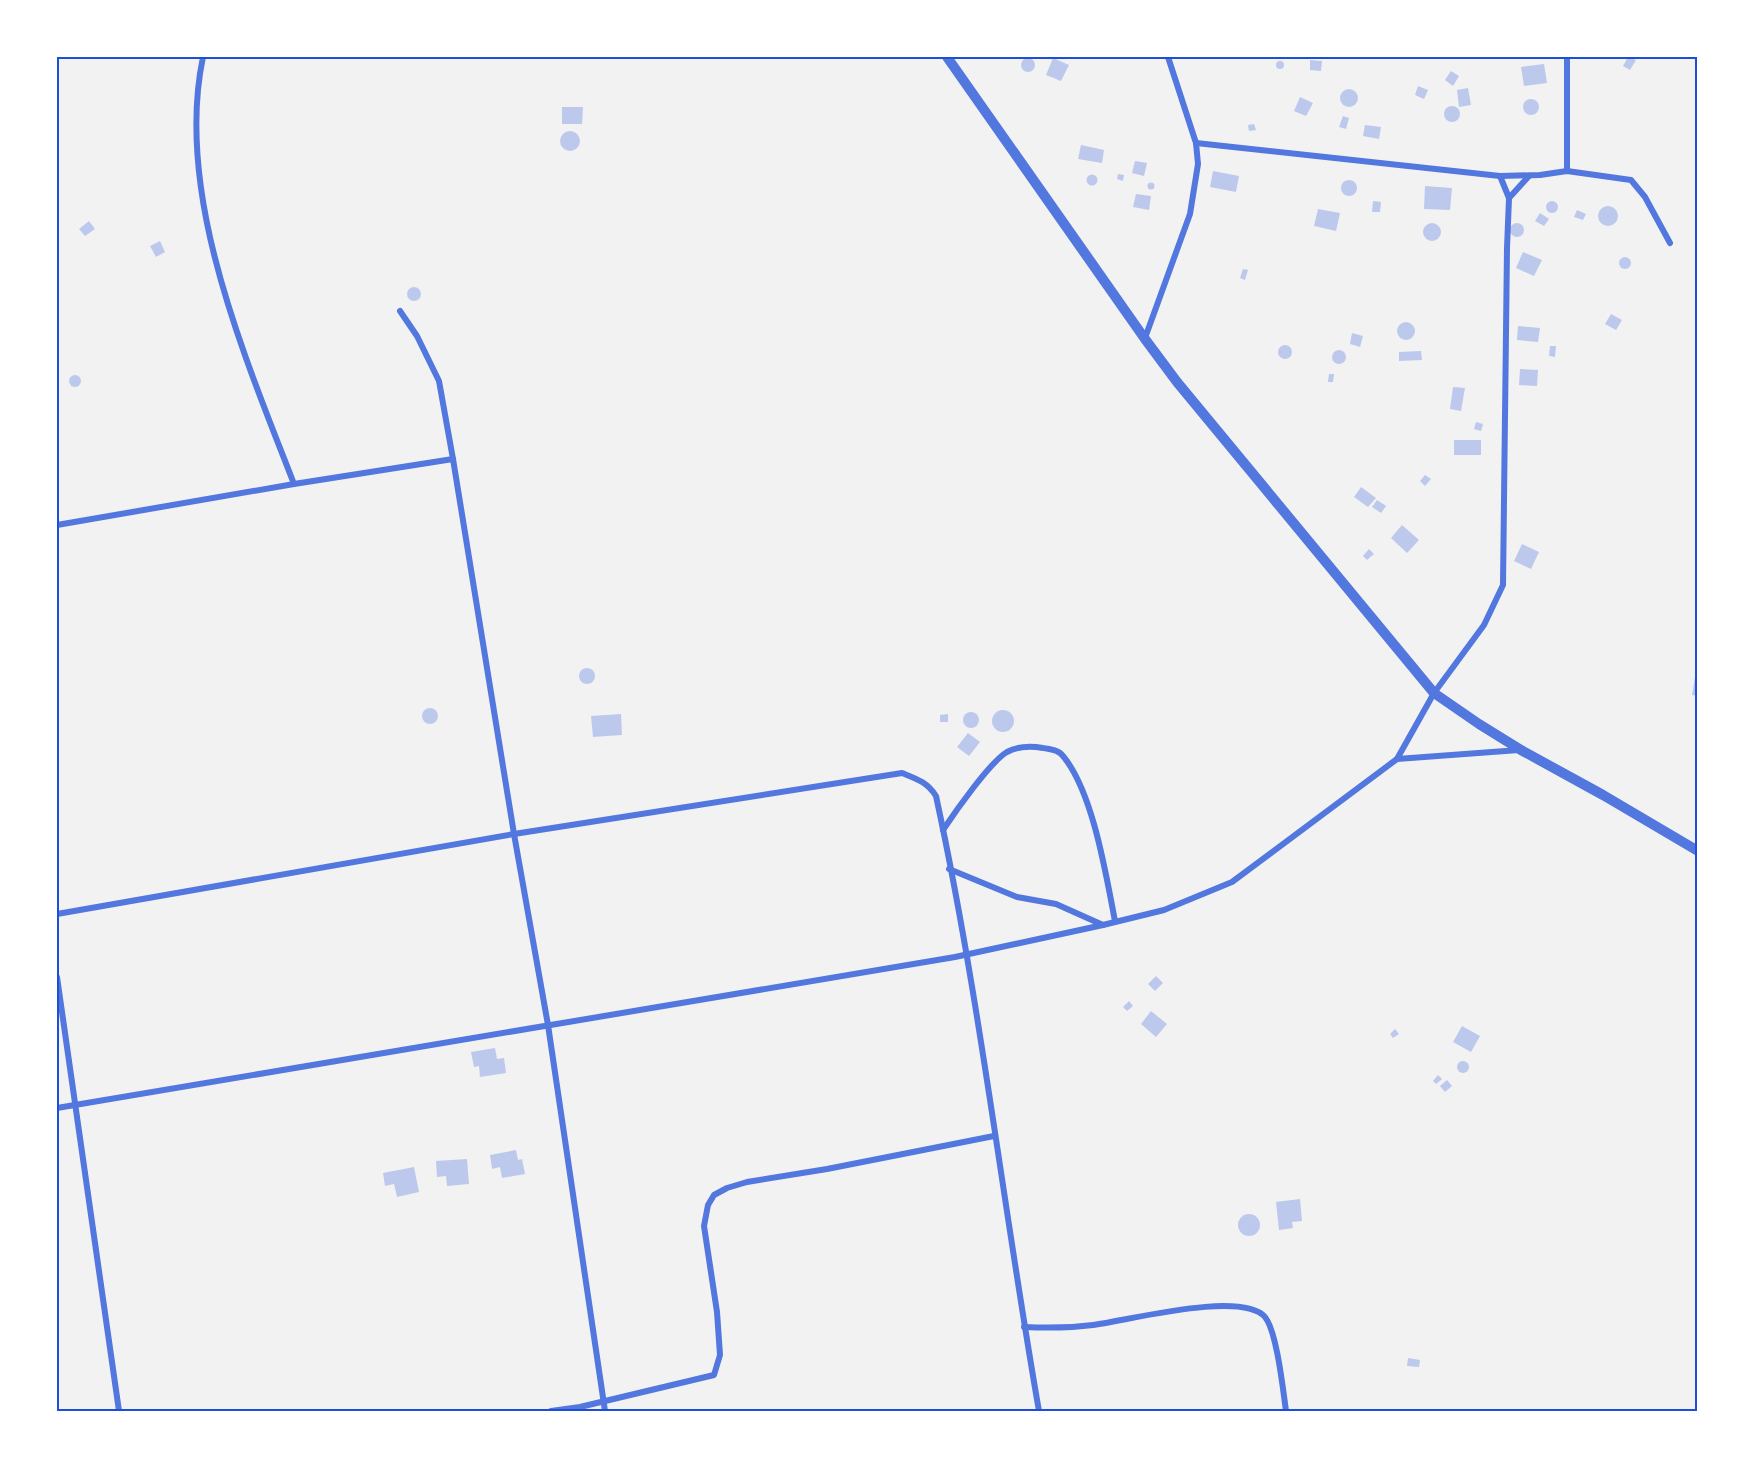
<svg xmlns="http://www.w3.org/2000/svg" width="1755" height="1468" viewBox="0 0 1755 1468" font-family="Mulish,sans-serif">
	<rect width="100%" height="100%" fill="#f2f2f2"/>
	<g fill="#bdc9ec">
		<path d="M1628,57L1636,60L1630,70L1623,66Z"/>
		<circle cx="1028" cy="65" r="7"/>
		<path d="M1053,58L1069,65L1061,81L1046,75Z"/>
		<path d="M1310,60L1322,61L1321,71L1310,70Z"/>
		<circle cx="1280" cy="65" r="4"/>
		<path d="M1544,64L1547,83L1524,86L1521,67Z"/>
		<path d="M1451,71L1459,76L1453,86L1445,80Z"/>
		<path d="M1418,86L1428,90L1424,99L1415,95Z"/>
		<path d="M1468,88L1471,105L1459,107L1457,90Z"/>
		<circle cx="1349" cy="98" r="9"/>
		<path d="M1300,97L1313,103L1306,116L1294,111Z"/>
		<circle cx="1531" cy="107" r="8"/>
		<circle cx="1452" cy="114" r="8"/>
		<path d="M562,107H583L582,124H562Z"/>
		<path d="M1343,116L1349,118L1346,129L1339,127Z"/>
		<path d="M1254,124L1256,130L1249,131L1248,125Z"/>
		<path d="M1365,125L1381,127L1379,139L1363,136Z"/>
		<circle cx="570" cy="141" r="10"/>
		<path d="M1081,145L1104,150L1102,163L1078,159Z"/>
		<path d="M1135,161L1147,163L1144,176L1132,173Z"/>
		<path d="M1213,171L1239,176L1236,192L1210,187Z"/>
		<path d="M1118,174L1124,175L1123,181L1117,179Z"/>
		<circle cx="1092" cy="180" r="5.5"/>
		<circle cx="1349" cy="188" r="8"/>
		<circle cx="1151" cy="186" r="3.5"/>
		<path d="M1425,186L1452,188L1450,210L1424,209Z"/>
		<path d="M1136,194L1151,196L1149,210L1133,207Z"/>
		<path d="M1373,201L1381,202L1380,212H1372Z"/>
		<circle cx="1552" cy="207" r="6"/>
		<circle cx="1608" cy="216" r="10"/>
		<path d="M1318,209L1340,213L1336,231L1314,226Z"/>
		<path d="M1577,210L1586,214L1583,220L1574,217Z"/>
		<path d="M1540,213L1549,219L1544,226L1535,221Z"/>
		<path d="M89,221L95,229L85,236L79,229Z"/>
		<circle cx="1432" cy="232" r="9"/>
		<circle cx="1517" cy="230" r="7"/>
		<path d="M160,241L165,252L156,257L150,246Z"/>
		<path d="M1523,252L1542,260L1534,276L1516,268Z"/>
		<circle cx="1625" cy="263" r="6"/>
		<path d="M1243,269L1248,270L1245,280L1240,278Z"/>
		<circle cx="414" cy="294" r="7"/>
		<path d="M1611,314L1622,320L1616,330L1605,324Z"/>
		<circle cx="1406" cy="331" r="9"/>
		<path d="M1518,326L1540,328L1538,342L1517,340Z"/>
		<path d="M1352,333L1363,336L1360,347L1350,344Z"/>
		<circle cx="1285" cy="352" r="7"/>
		<path d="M1550,346H1556L1555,357L1549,356Z"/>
		<circle cx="1339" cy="357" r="7"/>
		<path d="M1421,351L1422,360L1399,361V352Z"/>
		<path d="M1520,369L1538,370L1537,386L1519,385Z"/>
		<path d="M1329,374H1334L1333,382H1328Z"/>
		<circle cx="75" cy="381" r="6"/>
		<path d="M1453,387L1465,388L1461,411L1450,409Z"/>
		<path d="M1476,422L1483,424L1481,431L1474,429Z"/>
		<rect x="1454" y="440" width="27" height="15"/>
		<path d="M1425,475L1431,479L1425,486L1420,481Z"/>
		<path d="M1361,487L1376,498L1368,507L1354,497Z"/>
		<path d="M1377,500L1386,506L1381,513L1372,507Z"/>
		<path d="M1402,525L1419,540L1407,553L1391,538Z"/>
		<path d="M1522,544L1539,552L1531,569L1514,561Z"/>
		<path d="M1369,549L1374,554L1367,560L1363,556Z"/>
		<circle cx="587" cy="676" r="8"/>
		<path d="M1695,677H1698V696L1692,695Z"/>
		<circle cx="430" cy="716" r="8"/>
		<circle cx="1003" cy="721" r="11"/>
		<circle cx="971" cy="720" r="8"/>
		<path d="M621,714L622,735L593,737L591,716Z"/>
		<path d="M948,714V722H940V715Z"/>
		<path d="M968,733L980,742L969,756L957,747Z"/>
		<path d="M1156,976L1163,983L1155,991L1148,984Z"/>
		<path d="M1129,1001L1133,1006L1127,1011L1123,1007Z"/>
		<path d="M1151,1011L1167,1024L1156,1037L1141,1024Z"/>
		<path d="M1462,1026L1480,1036L1471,1052L1453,1042Z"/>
		<path d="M1395,1029L1399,1034L1393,1038L1390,1034Z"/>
		<path d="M495,1048L497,1059L504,1058L506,1073L480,1077L479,1066L474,1067L471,1052Z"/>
		<circle cx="1463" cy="1067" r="6"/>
		<path d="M1438,1075L1442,1079L1436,1084L1433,1081Z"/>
		<path d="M1447,1080L1452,1086L1445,1092L1440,1086Z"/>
		<path d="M516,1150L518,1160L522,1159L525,1174L502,1178L500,1167L492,1169L490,1155Z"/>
		<path d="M467,1159L469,1184L447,1186L446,1176L437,1177L436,1161Z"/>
		<path d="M414,1167L419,1192L397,1197L394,1184L385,1186L383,1173Z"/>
		<path d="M1300,1199L1302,1221L1292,1222L1293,1228L1279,1230L1276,1202Z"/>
		<circle cx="1249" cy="1225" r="11"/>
		<path d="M1408,1358L1420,1360L1419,1367L1407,1366Z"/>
	</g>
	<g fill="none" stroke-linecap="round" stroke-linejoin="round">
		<g stroke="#5277de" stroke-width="6">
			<path d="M203,57C174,194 245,357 294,484"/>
			<path d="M1567,57V171"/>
			<path d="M1196,143L1500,176L1540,175L1567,171L1631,180L1645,197L1670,243"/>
			<path d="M1509,198L1529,176"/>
			<path d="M400,311L417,336L439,381L453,459"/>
			<path d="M1145,338L1190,214L1198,164L1196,143L1168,57"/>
			<path d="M57,525L294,484L453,459L514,834L548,1025L605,1411"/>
			<path d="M1397,759L1519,750"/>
			<path d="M943,830C955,812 990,762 1007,752C1018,746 1031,746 1043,748C1050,749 1059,750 1063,756C1093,792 1106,875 1115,921"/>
			<path d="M949,869L1017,897L1056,904L1103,925"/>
			<path d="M57,914L514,834L902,773C917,779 927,782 936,796C980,999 1003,1206 1039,1411"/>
			<path d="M57,977L119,1411"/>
			<path d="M57,1108L955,957L1103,925L1164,910L1232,882L1397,759L1434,693L1484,625L1503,585L1507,248L1509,198L1500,176"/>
			<path d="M1024,1327C1048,1328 1070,1328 1093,1325C1126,1321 1241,1290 1265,1317C1277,1332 1283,1390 1286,1411"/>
			<path d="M551,1411L580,1407L714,1375L720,1355L717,1312L704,1226L708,1205L714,1195L727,1188L747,1182L827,1169L994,1136"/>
		</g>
		<path stroke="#5277de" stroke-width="10" d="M947,57L1145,339L1177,382L1434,693L1479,724L1521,750L1603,795L1698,851"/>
	</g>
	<rect width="1755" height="1468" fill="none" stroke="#ffffff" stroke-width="117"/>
	<rect x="58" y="58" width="1638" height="1352" fill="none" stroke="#1d4ed8" stroke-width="2"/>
</svg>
